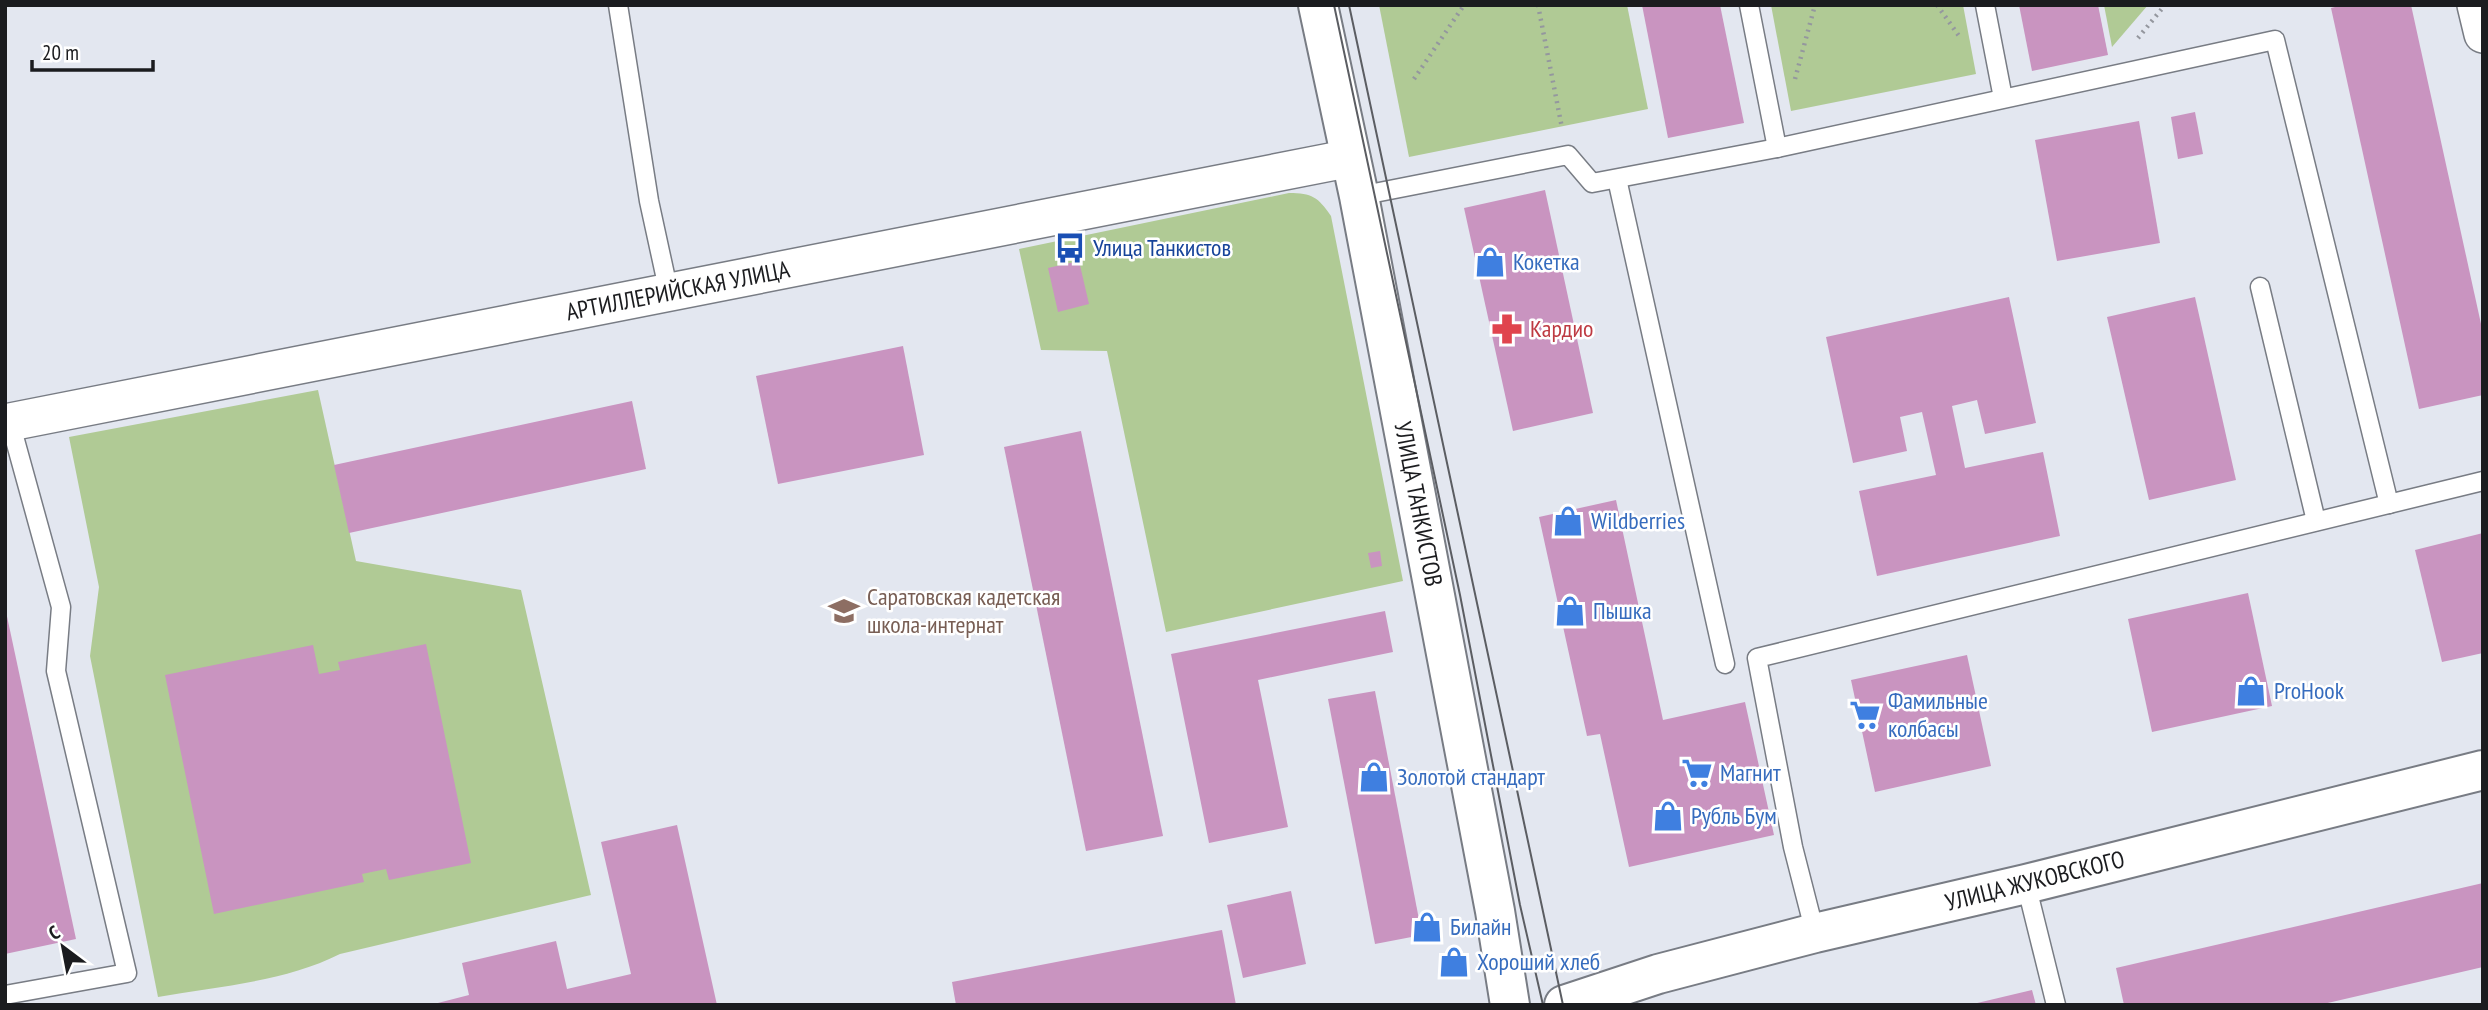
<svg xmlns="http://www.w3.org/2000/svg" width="2488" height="1010" viewBox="0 0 2488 1010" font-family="'PT Sans Narrow',sans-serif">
	<rect width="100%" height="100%" fill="#e3e7f0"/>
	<g fill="#b0ca95">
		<path d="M1379,5H1627L1648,109L1409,157Z"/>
		<path d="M1771,5H1963L1976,74L1791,111Z"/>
		<path d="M2104,5H2148L2112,47Z"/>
		<path d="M1289,193C1312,193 1318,197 1331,216L1403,581L1166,632L1107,351L1041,350L1019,249Z"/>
		<path d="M318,390L356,561L521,590L591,895L340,954C284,982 219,986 158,997L90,656L99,587L69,437Z"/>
	</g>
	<g fill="#c994c0">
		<path d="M1642,5H1720L1744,123L1668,138Z"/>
		<path d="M2019,5H2098L2108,55L2032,71Z"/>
		<path d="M2343,5H2411L2483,333V395L2419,409L2331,8Z"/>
		<path d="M2195,112L2203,154L2178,159L2171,117Z"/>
		<path d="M2139,121L2160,243L2057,261L2035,140Z"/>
		<path d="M1545,190L1593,413L1513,431L1464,208Z"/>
		<path d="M1079,261L1089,304L1058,312L1048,268Z"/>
		<path d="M2009,297L2036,423L1985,434L1977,400L1952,406L1965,468L2043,452L2060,536L1877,576L1859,491L1936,475L1922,412L1900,417L1907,451L1853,463L1826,337Z"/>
		<path d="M2195,297L2236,480L2149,500L2107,317Z"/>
		<path d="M903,346L924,455L778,484L756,376Z"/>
		<path d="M632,401L646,469L349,533L334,465Z"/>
		<path d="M1081,431L1163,836L1086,851L1004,447Z"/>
		<path d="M1616,500L1663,720L1745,702L1774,835L1629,867L1600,734L1587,736L1539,517Z"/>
		<path d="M2483,533V653L2442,662L2415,550Z"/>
		<path d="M1380,551L1382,566L1371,568L1368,553Z"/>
		<path d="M2248,593L2272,706L2152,732L2128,619Z"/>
		<path d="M5,607L76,939L5,954Z"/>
		<path d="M1385,611L1393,652L1258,680L1288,827L1209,843L1171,654Z"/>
		<path d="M426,644L471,863L389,880L386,869L362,874L364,882L214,914L165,675L313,645L319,674L340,670L338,662Z"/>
		<path d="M1967,655L1991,766L1875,792L1851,680Z"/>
		<path d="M1375,691L1422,935L1375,944L1328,699Z"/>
		<path d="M677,825L717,1005H430L469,995L462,963L556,941L567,989L631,974L601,842Z"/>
		<path d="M2483,883V967L2319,1005H2124L2116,968Z"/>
		<path d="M1291,891L1306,964L1243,978L1227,905Z"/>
		<path d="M1222,930L1236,1005H956L952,982Z"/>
		<path d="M2032,990L2036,1005H1973V1004Z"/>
	</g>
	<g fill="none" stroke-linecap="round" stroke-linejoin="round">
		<g stroke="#787c84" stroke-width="21">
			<g id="service">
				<path d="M618,5L649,201L669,293"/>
				<path d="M1749,5L1777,148"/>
				<path d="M1985,5L2003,98"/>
				<path d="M1617,179L1725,664"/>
				<path d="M1359,196L1568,155L1592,183L1777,148L2275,40L2389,504"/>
				<path d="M2260,287L2316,521"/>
				<path d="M2026,884L2056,1005"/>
				<path d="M1815,933L1793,847L1757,658L2483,481"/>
				<path d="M5,995L127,973L56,671L61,607L10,422"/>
			</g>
		</g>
		<g stroke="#787c84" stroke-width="40">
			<g id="minor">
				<path d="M2476,5L2483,34"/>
				<path d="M5,423L1351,158"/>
			</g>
		</g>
		<g stroke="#787c84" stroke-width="42">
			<g id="secondary">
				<path d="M1318,5L1359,196L1495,911L1510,1005"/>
				<path d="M1564,1005L1658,974L1815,933L2026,884L2483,770"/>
			</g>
		</g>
		<g stroke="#94979e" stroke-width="4.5" stroke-dasharray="2 5" stroke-linecap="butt">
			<path d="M1538,5L1562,128"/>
			<path d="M1937,5L1959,36"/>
			<path d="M2138,38L2165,5"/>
			<path d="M1414,79L1464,5"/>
			<path d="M1795,79L1815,5"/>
		</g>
		<use href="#service" stroke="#fff" stroke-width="18"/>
		<use href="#minor" stroke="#fff" stroke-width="37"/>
		<use href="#secondary" stroke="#fff" stroke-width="38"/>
		<g stroke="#5b5d62" stroke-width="2">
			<path d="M1334,5L1460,595L1520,905L1543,1005"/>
			<path d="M1349,5L1563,1005"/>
		</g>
	</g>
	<defs>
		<g id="bus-bare" transform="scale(2.415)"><path d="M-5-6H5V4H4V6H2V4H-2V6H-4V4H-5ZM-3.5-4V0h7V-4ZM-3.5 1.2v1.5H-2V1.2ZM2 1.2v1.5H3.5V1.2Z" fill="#1a4fb4" stroke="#fff" stroke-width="2.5" paint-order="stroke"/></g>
		<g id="shop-bare" transform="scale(2.415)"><path d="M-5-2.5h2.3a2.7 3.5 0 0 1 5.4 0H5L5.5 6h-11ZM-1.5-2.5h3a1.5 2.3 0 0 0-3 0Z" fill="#3f7fe0" stroke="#fff" stroke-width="2.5" paint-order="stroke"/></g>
		<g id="pharmacy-bare" transform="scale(2.415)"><path d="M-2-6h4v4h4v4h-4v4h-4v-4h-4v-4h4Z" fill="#e0444e" stroke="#fff" stroke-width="2.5" paint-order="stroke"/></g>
		<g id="school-bare" transform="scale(2.415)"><path d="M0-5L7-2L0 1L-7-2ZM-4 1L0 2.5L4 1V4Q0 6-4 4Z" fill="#8d6e63" stroke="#fff" stroke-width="2.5" paint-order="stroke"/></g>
		<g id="supermarket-bare" transform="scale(2.415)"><path d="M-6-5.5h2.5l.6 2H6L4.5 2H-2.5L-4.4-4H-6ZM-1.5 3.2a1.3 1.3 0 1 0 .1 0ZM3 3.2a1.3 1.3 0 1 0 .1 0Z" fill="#3f7fe0" stroke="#fff" stroke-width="2.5" paint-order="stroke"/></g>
	</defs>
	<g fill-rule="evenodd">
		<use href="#bus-bare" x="1070" y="248"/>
		<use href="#shop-bare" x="1490" y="262"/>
		<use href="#pharmacy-bare" x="1507" y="329"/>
		<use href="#shop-bare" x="1568" y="521"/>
		<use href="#school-bare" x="844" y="611"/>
		<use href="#shop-bare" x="1570" y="611"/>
		<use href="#shop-bare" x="2251" y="691"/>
		<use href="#supermarket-bare" x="1865" y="715"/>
		<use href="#supermarket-bare" x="1697" y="773"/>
		<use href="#shop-bare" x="1374" y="777"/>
		<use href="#shop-bare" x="1668" y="816"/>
		<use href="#shop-bare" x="1427" y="927"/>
		<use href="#shop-bare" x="1454" y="962"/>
	</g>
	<g text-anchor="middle" stroke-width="5" stroke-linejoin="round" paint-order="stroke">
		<g font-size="24" fill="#164399" stroke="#fff" text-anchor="start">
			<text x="1093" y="256">Улица Танкистов</text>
		</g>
		<g font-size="24" fill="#366cbe" stroke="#fff" text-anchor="start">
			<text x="1513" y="270">Кокетка</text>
			<text x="1591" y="529">Wildberries</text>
			<text x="1593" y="619">Пышка</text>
			<text x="2274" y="699">ProHook</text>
			<text x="1888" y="709">Фамильные<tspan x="1888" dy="28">колбасы</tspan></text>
			<text x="1720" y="781">Магнит</text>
			<text x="1397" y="785">Золотой стандарт</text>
			<text x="1691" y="824">Рубль Бум</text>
			<text x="1450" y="935">Билайн</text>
			<text x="1477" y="970">Хороший хлеб</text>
		</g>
		<g font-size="24" fill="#1b1c1f" stroke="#fff">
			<text transform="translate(678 291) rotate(-11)" y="8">АРТИЛЛЕРИЙСКАЯ УЛИЦА</text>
			<text transform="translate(1418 504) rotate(79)" y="8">УЛИЦА ТАНКИСТОВ</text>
			<text transform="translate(2035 881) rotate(-14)" y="8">УЛИЦА ЖУКОВСКОГО</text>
		</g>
		<g font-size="24" fill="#be3a42" stroke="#fff" text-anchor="start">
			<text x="1530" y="337">Кардио</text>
		</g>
		<g font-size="24" fill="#785e54" stroke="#fff" text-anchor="start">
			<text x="867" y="605">Саратовская кадетская<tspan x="867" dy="28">школа-интернат</tspan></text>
		</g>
	</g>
	<rect width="2488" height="1010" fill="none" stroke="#1b1c1f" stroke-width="14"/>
	<g transform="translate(63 947) rotate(328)" stroke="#ffffff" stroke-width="5" paint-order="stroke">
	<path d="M0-5L12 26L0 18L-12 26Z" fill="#1b1c1f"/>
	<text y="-10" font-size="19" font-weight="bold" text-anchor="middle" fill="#1b1c1f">С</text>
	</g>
	<path d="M32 60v10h121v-10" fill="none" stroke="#1b1c1f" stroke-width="3.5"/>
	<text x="42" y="60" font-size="21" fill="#1b1c1f" stroke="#ffffff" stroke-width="5" paint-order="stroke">20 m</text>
</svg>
